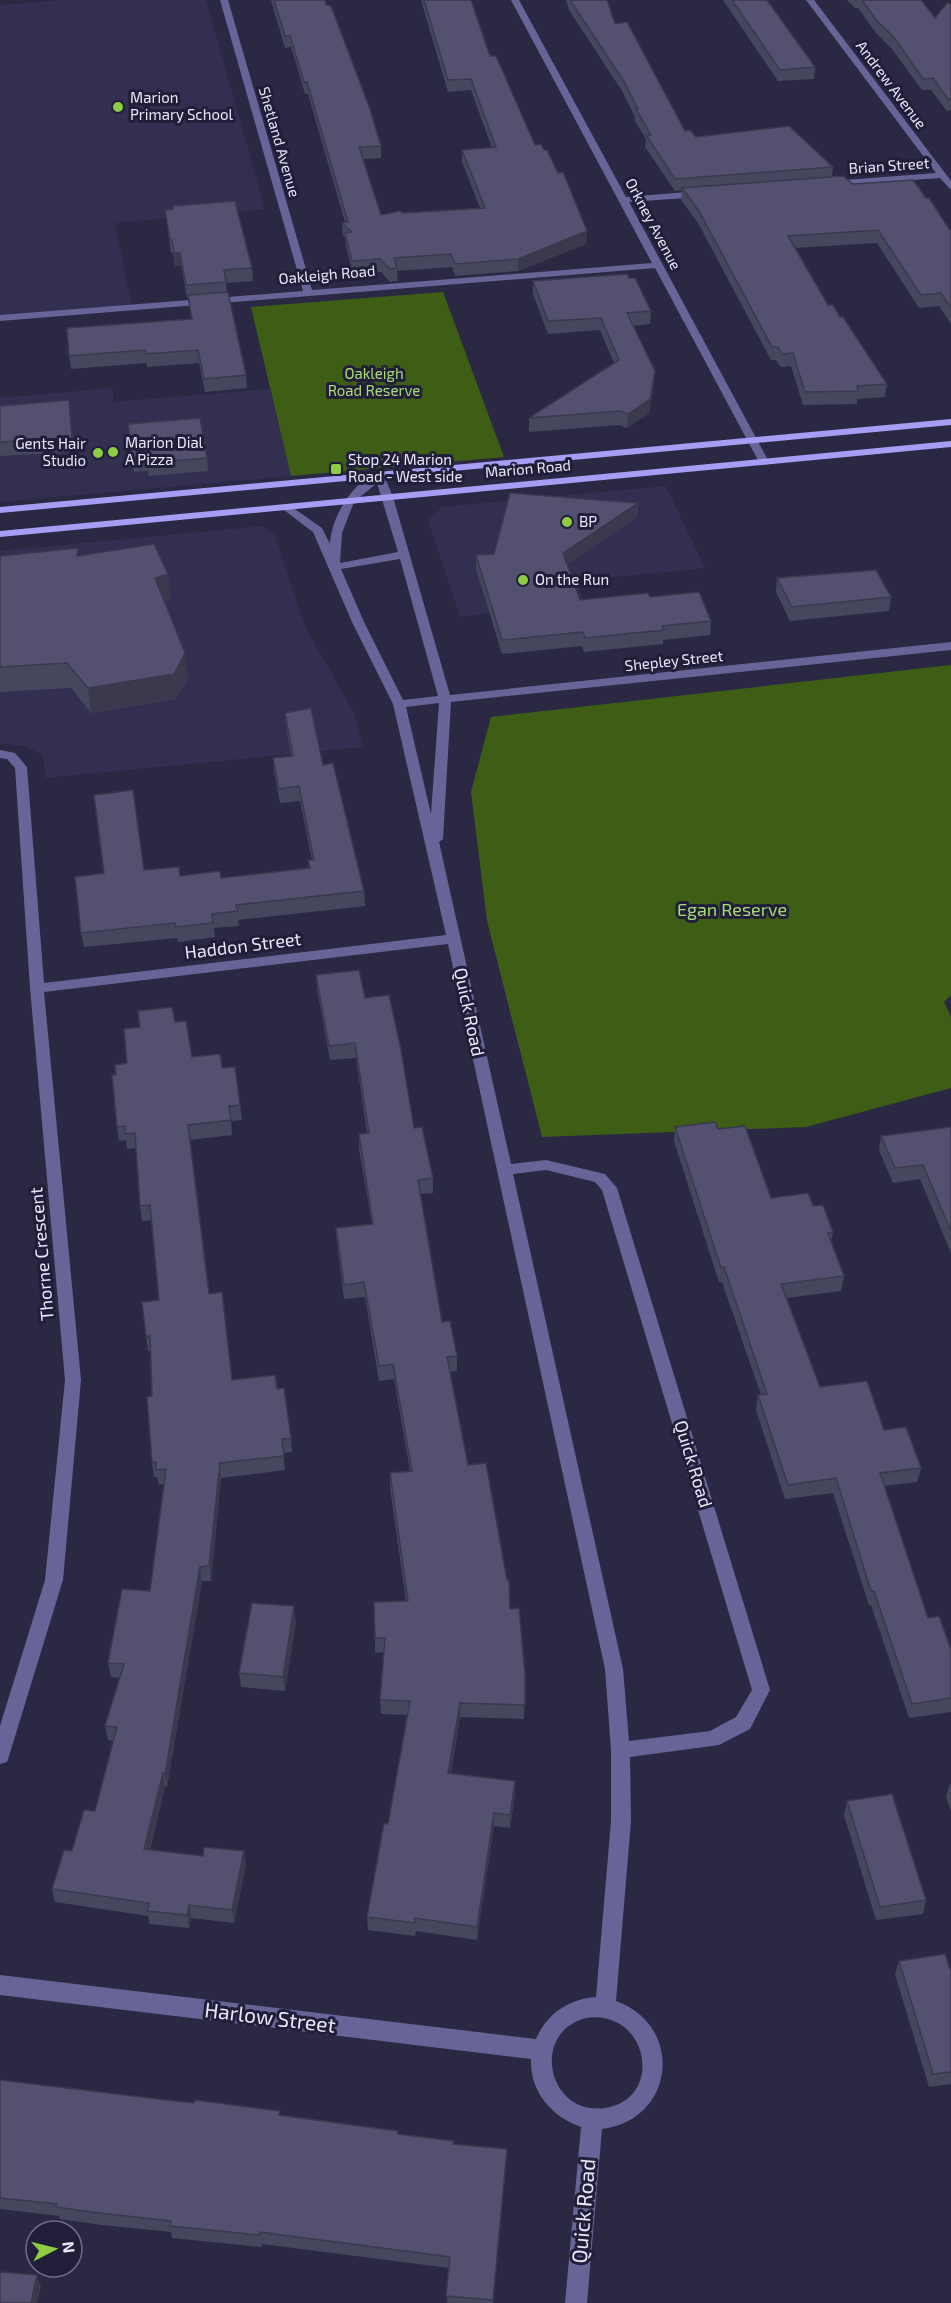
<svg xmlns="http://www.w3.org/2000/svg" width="951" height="2303" viewBox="0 0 951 2303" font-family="'Exo 2',sans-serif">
	<rect width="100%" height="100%" fill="#2b2844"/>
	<g fill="#322f51">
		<path d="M66,0H206L265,209L115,223L132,306L0,317V5Z"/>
		<path d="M113,388V402L270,389L291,476L0,502V398Z"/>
		<path d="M666,486L705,568L577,581L582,599L460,617L428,520L442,507Z"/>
		<path d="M263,526L275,535L305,626L354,713L363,747L45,778L43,756L28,747L0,743V551Z"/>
	</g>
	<g fill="#3e5e16">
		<path d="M443,292L504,457L291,476L251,307Z"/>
		<path d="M951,665V995L944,1002L951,1017V1088L806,1127L542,1137L487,921L471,792L491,717Z"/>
	</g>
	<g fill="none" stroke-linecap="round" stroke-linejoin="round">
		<g fill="#686497" fill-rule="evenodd">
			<path d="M220,0H228L312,290L652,263L511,0H519L626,197L700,191L704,194L700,197L629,202L769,462L768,464L764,465L759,462L655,268L0,321V315L303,291Z"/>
			<path d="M806,0H814L951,181V190L940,178L829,186V182L832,181L936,173Z"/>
			<path d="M379,472L384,475L393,497L450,695L951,642V650L451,702L443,839L439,842L511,1164L546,1160L605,1174L617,1188L770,1690L750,1729L719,1745L630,1757L631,1821L616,2001C685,2026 675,2120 602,2129L587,2303H565L581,2127C551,2116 530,2092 531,2059L0,1995V1975L536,2039C547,2014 568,1999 596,1997L611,1821V1750L605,1669L448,944L44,992L81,1380L63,1580L9,1756L7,1762L0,1764V1726L45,1580L65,1380L30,988L15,768L7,759L0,758V750L15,753L27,767L44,983L446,935L393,704L352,622L313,532L280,507L285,504L289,505L322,528L330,544C331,517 353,481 379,472ZM377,483L398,552L340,563L342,533L354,502ZM400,559L438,696L403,700L364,622L341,569ZM439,703L431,814L406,707ZM546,1170L595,1182L602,1190L752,1690L736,1717L710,1731L629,1741L623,1669L513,1174ZM586,2018C647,2009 664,2094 610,2107C549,2121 528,2033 586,2018Z"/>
		</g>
		<g fill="#a59ef2" fill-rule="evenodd">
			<path d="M951,419V425L0,513V507Z"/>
			<path d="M951,441V447L0,537V531Z"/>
		</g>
	</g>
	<g fill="#47465f">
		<path d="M271,0H325L381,146V158L363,159L381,215L480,208L462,162V150L492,148L471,90L448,92L421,0H471L490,56L535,145L587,231L586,244L518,271L455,276L452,267L397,271L398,281L390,282L381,272L353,274L346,246L345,238L343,235L342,223L345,222L308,94H305L291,47L285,48Z"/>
		<path d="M566,0H607L615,24L685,131L696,137L833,167L832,176L853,184L951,232V324L939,306L919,308L877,243L795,248L828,305L840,317L887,384L885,397L857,399V404L803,405L791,366L781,367L776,360H771L698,223L681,200L682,190L675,191L645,147L646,139L635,121V117L622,91L569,10Z"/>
		<path d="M723,0H767L815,67L814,79L778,81Z"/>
		<path d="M847,0H921L935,18L951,5V110L947,111L931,90H922L892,49L876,33L858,8H855Z"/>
		<path d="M165,210L252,268L253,281L226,283L227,292L246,375L247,388L205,392L199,363L147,367V363L71,369L69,356L191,319L188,298H187L181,265L175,266L173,253H171Z"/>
		<path d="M629,278L651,311L650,324L633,326L655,371L654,384L649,413L627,428L619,425L529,432V418L614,363L600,330L548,334L533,294V281Z"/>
		<path d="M0,406L70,414L74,452L0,456Z"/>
		<path d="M128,424L207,458L208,471L149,476L148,471L134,472Z"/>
		<path d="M638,503L637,517L567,564L580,600L650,597L711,621L710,635L663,640V644L584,652L582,646L502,654L476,569V555L494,554Z"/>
		<path d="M0,556H79L171,599L164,601L188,678L176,699L91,713L71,688L0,692Z"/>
		<path d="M777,578L891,597L889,611L790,621L776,592Z"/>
		<path d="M285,713L323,765L364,891L365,906L238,920L239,926L214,928L215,937L178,942L177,938L84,947L81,933L144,870L180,876L221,878L309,868L308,860H312L300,801L280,803L274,772L273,758L291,756L286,727Z"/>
		<path d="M316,975L365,998L433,1178V1193L420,1194L442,1322L457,1356V1371L449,1372L468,1465L510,1609L525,1675L524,1719L460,1717L451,1774L515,1781V1795L510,1828L494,1826L477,1940L416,1931L415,1936L368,1930L367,1917L388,1824L408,1715L381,1714L380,1700L384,1652L375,1653V1638L406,1601L390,1488V1473L410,1471L394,1379L379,1381L365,1297L344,1299L337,1243L336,1228L372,1224L359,1149V1134L367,1133L356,1058L330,1060L317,989Z"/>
		<path d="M175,1022L192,1057L222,1068L240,1105L242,1120L231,1121L232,1135L190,1140L209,1294L232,1380L277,1389L291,1438L292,1452L283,1453L285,1470L221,1478L211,1581H202L167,1787H165L150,1850L246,1864L234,1923L191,1918L189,1928L150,1924L148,1916L55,1902L52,1889L95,1811L114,1741L108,1740L105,1726L119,1678L111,1677L108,1663L150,1591L164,1484L159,1485L157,1477H154L152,1462V1396L150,1351H148L146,1337L159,1300L152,1220L142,1221L140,1206L136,1148L127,1149L126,1140L119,1141L117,1127L116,1075L127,1063Z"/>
		<path d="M675,1127L718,1129L771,1198L813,1206L833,1232L831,1242L844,1276L841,1291L786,1298L820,1387L884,1430L921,1468L917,1482L884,1486L928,1618L951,1650V1712L909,1718L871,1605H869L833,1493L785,1499L756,1410L758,1395H761L722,1282H719L674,1141Z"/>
		<path d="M951,1127V1253L920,1179L893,1183L879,1150L881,1136Z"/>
		<path d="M296,1621L285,1691L241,1687L239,1673Z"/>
		<path d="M950,1784H951V1811L946,1797Z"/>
		<path d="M847,1801L926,1900L923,1914L876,1920L844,1815Z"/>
		<path d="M899,1961L951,1972V2084L929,2087L895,1974Z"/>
		<path d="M0,2080L158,2099L280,2111V2116L398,2134L454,2144L507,2149L506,2161L493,2303H447L449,2268L262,2244L261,2247L172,2238L171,2232L102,2225L60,2219L59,2216L0,2209Z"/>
	</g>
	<g fill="#3a394e">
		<path d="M587,231L586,244L518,271V259Z"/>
		<path d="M174,253H180L181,265L175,266Z"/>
		<path d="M655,371L654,384L649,413L627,428L628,414Z"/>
		<path d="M638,503L637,517L563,567V553Z"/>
		<path d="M168,574L171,599L157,603L155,578Z"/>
		<path d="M185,653L188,678L176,699L91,713L88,688Z"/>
		<path d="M220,1463L221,1478L211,1581L209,1566Z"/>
		<path d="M200,1567L202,1581L167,1787L165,1774Z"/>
		<path d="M294,1606L296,1621L285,1691L283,1677Z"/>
		<path d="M460,1703V1717L449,1787L448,1773Z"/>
		<path d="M163,1773L165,1787L146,1863L144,1849Z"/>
		<path d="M515,1781V1795L510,1828V1815Z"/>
		<path d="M494,1813V1826L477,1940V1927Z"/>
		<path d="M244,1851L246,1864L234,1923L232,1910Z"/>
		<path d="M189,1905L191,1918L189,1928L187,1915Z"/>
		<path d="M37,2275L41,2287L37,2303H31Z"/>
	</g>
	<g fill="#53516f" stroke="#3a394e" stroke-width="1.5">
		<path d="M274,0H325L326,5L331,6L370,109L381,146L359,147L381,215L400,211L403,213L485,208L462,150L496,147L471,79L448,80L424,0H471L490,56H496L535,145L541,144L544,150H547L558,173L563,172L587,231L518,259L455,264L451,254L394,258L397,268L390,269L380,259L352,261L345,233L352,232L342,223L348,222L307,82H304L290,36H285Z"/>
		<path d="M570,0H607L615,24L627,22L685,131L690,130L696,137L789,126L833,167L675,179L646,135H651L636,109H638L623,80Z"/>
		<path d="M732,0H767L815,67L780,70Z"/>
		<path d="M862,0H921L935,18L948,2L951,5V99H948L933,78L923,79L894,37L877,21Z"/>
		<path d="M843,176L853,184L913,180L926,198H929L951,232V308L941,293L921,295L878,230L788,236L828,305H833L840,317H843L887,384L857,386L858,391L805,392L793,353L782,354L778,347H772L699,211L682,188Z"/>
		<path d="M235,201L252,268L224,270L226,282L186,285L180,253H174L172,240H170L165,210L173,209L172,206Z"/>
		<path d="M627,274L629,278H635L651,311L627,313L655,371L650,399L628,414L620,411L529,418L619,360L601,318L548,321L533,281Z"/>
		<path d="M228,292L246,375L204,379L198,350L146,354L145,350L69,356L67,328L192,319L188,295Z"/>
		<path d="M69,400L72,438L0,442V406Z"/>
		<path d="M200,418L207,458L148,463L147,458L132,459L128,424Z"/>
		<path d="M510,493L638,503L563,553L580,600L648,593L650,597L699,592L711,621L662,626L664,630L585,638L583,632L502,640L476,555L494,554Z"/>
		<path d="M154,544L168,574L155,578L185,653L174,674L88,688L67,663L0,667V556L78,548L77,556Z"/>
		<path d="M876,570L891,597L792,607L777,578Z"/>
		<path d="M311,708L323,765L333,763L364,891L236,905L238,911L212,914L213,923L176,927L175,923L81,933L75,877L104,873L94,795L133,790L144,870L179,867L180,876L220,871L221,878L310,868L308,860H314L299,786L279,789L273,758L293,756L285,713Z"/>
		<path d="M359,970L365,998L389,995L401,1050L414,1128L422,1127L433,1178L418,1180L442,1322L450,1321L457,1356L447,1357L468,1465L486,1463L507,1580H509L510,1609L519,1608L525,1675V1705L460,1703L448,1773L515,1781L510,1815L494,1813L477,1927L415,1918V1923L367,1917L384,1823L388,1824L410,1701L380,1700L385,1638H375L374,1602L408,1601L390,1473L412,1471L393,1364L379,1366L364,1282L344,1285L336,1228L373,1224L359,1134L369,1133L355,1043L329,1046L316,975Z"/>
		<path d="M172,1007L175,1022L186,1021L192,1057L220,1054L222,1068L235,1067L240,1105L229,1106L231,1120L188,1125L209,1294L222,1292L232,1380L275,1375L277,1389L284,1388L291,1438L282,1439L284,1456L220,1463L209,1566L200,1567L165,1774L163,1773L144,1849L203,1856L204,1847L244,1851L232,1910L189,1905L187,1915L147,1911L149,1903L52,1889L64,1850L72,1851L84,1810L95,1811L117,1727L105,1726L124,1664L108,1663L122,1589L150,1591L166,1469L156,1470V1462H152L147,1397L152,1396L150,1336L146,1337L142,1302L159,1300L150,1205L140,1206L135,1133L125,1134V1126L117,1127L112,1075H116L115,1065L127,1063L124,1029L140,1027L138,1011Z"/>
		<path d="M715,1122L718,1129L745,1126L771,1198L808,1193L813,1206L823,1205L833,1232L828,1233L844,1276L781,1284L820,1387L867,1381L884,1430L906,1427L921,1468L880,1473L928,1618L939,1616L951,1650V1698L912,1704L874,1591H871L836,1478L788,1485L758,1395L767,1394L724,1267L721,1268L675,1127Z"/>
		<path d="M951,1127V1231L923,1165L895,1168L881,1136Z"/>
		<path d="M252,1603L294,1606L283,1677L239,1673Z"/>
		<path d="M892,1794L926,1900L880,1907L847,1801Z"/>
		<path d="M945,1954L951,1972V2072L933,2074L899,1961Z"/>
		<path d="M0,2080L158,2099L194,2103L195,2100L280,2111L279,2115L398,2131V2134L454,2141L453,2144L507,2149L493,2300L446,2296L450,2257L260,2232L259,2235L170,2226L171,2221L99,2213L56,2207L57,2204L0,2198Z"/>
		<path d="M0,2272L37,2275L31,2303H0Z"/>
	</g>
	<g fill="#8ecd43" stroke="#211e39" stroke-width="2">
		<circle cx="118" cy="107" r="6"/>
		<circle cx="113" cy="452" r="6"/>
		<circle cx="98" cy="453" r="6"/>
		<rect x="330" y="463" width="12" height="12" rx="3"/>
		<circle cx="567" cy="522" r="6"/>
		<circle cx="523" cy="580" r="6"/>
	</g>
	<g text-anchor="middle" stroke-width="6" stroke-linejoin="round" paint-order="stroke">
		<g font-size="15" fill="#e8e7fa" stroke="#211e39">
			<text transform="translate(891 85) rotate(53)" y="5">Andrew Avenue</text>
			<text transform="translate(279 142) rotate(74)" y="5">Shetland Avenue</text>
			<text transform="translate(889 166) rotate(-4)" y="5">Brian Street</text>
			<text transform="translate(653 224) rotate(62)" y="5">Orkney Avenue</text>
			<text transform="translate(327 275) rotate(-5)" y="5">Oakleigh Road</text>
			<text transform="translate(528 469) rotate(-5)" y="5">Marion Road</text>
			<text transform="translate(674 661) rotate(-6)" y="5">Shepley Street</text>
		</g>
		<g font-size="15" fill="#e8e7fa" stroke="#211e39" text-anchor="start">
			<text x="130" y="103">Marion<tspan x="130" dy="17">Primary School</tspan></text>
			<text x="125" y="448">Marion Dial<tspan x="125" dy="17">A Pizza</tspan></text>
			<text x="86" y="449" text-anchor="end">Gents Hair<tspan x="86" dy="17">Studio</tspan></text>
			<text x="348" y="465">Stop 24 Marion<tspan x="348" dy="17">Road - West side</tspan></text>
			<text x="579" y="527">BP</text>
			<text x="535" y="585">On the Run</text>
		</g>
		<g font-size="15" fill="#a8dc73" stroke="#211e39">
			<text x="374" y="379">Oakleigh<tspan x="374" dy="17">Road Reserve</tspan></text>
		</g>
		<g font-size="18" fill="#a8dc73" stroke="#211e39">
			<text x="732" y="916">Egan Reserve</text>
		</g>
		<g font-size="18" fill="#e8e7fa" stroke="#211e39">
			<text transform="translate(243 946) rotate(-7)" y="6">Haddon Street</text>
			<text transform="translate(469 1012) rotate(78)" y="6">Quick Road</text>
			<text transform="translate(42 1254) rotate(-95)" y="6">Thorne Crescent</text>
			<text transform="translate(693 1464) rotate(73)" y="6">Quick Road</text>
		</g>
		<g font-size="21" fill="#e8e7fa" stroke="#211e39">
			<text transform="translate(270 2018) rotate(7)" y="7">Harlow Street</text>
			<text transform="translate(584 2211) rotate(-85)" y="7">Quick Road</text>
		</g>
	</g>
	<g transform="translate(54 2249) rotate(83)"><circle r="28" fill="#211e39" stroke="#716e86" stroke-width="1.5"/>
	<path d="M0-4.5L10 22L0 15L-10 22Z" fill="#8ecd43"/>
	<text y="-9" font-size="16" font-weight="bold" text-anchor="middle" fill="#e8e7fa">N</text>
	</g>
</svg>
